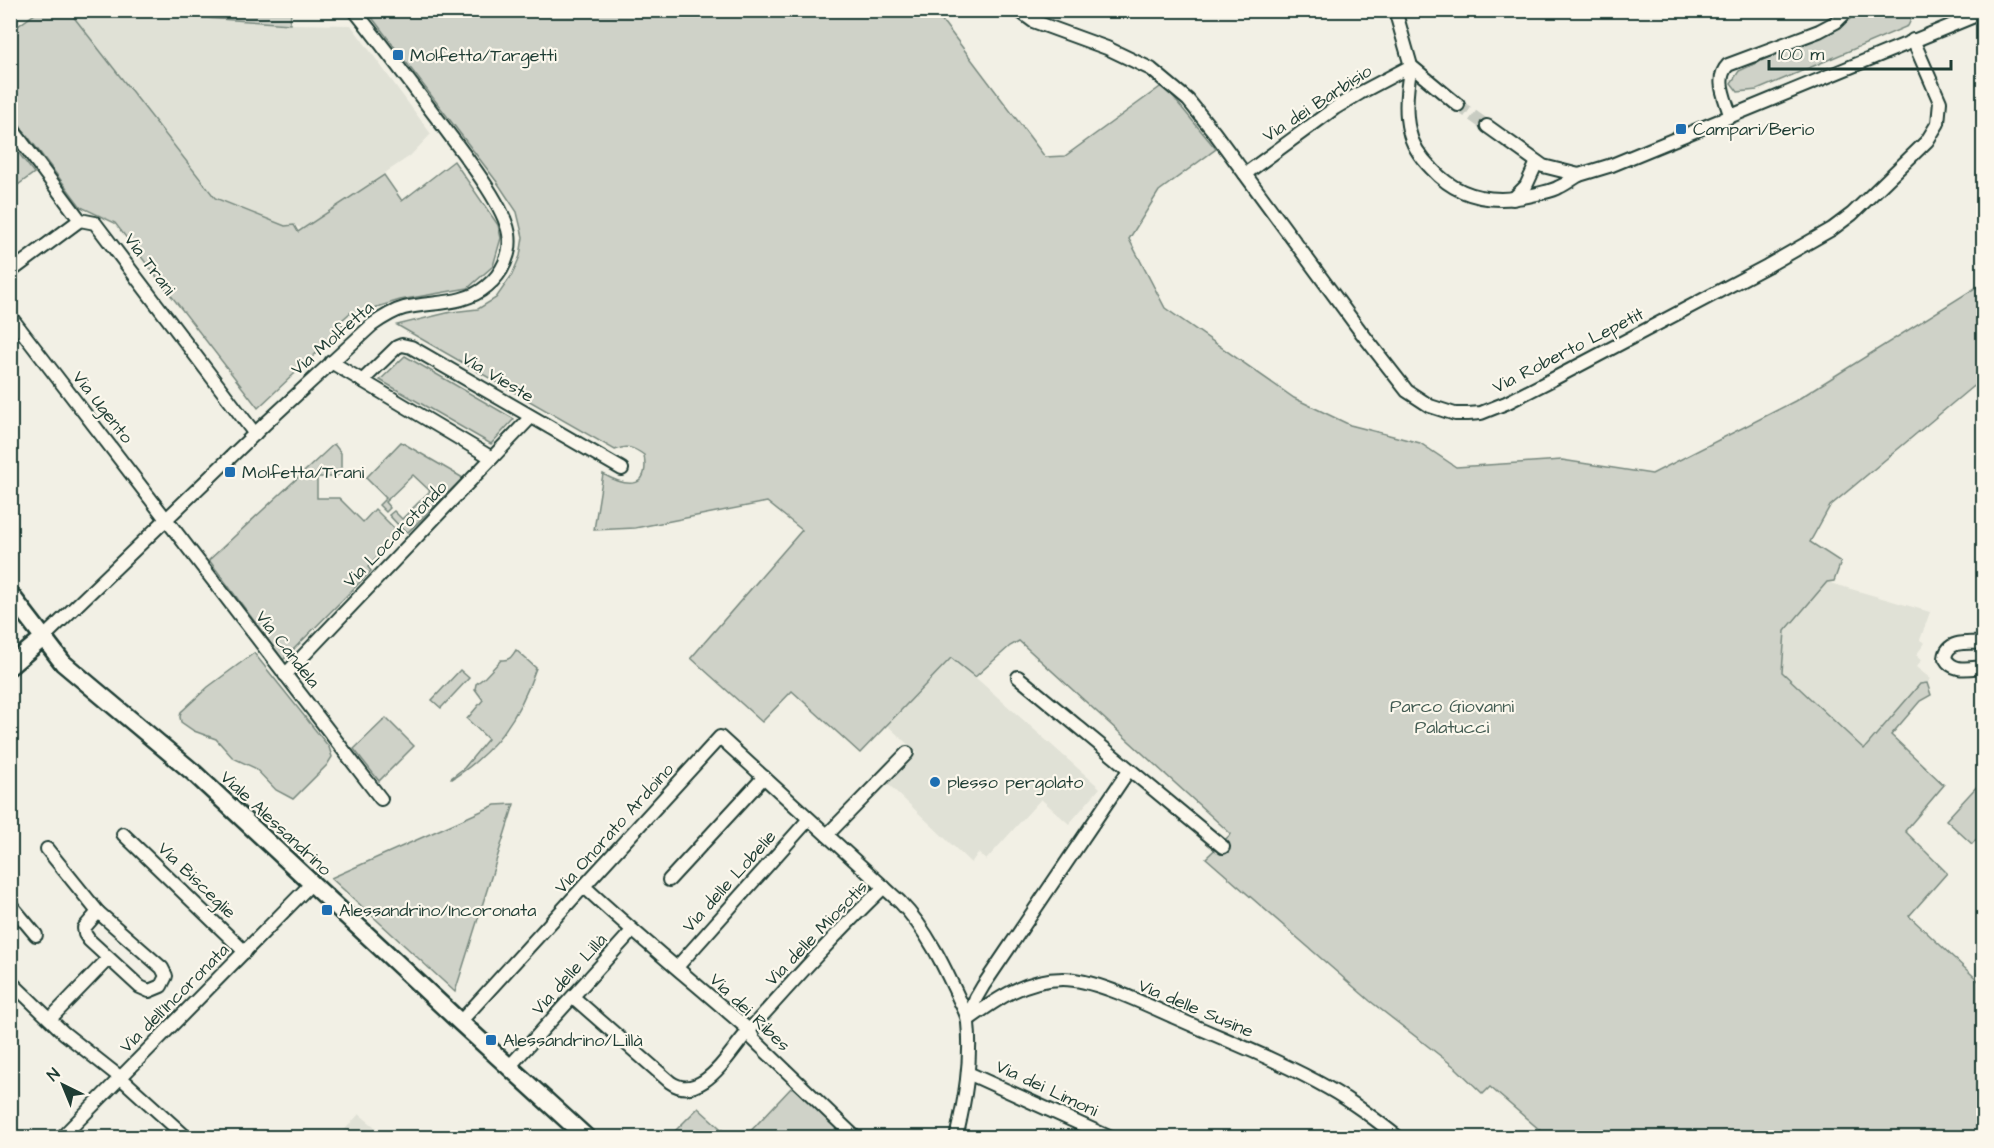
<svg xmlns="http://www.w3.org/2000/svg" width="1994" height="1148" viewBox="0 0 1994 1148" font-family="'Architects Daughter',sans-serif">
	<rect width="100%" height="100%" fill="#f2f0e5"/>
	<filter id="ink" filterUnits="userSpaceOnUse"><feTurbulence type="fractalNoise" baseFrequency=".0167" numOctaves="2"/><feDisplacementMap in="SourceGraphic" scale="12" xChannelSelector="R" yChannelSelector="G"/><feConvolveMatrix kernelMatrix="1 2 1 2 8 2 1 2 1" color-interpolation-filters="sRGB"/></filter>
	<g filter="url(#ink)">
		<g fill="#e0e1d6">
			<path d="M69,11H103L290,24L351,25L431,134L410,156L302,229L294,225L285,226L215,198Z"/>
			<path d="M1827,582L1930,612L1920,640L1925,643L1916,655L1922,660L1916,667L1931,679L1927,683L1920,684L1864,749L1782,672L1785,631Z"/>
			<path d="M951,658L975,677L1100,788L1069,824L1041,799L986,860L978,853L971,863L888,784L917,753L887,725Z"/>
			<path d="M359,1114L375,1127L386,1137H338Z"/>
		</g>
		<g fill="#cfd2c8" stroke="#77887e" stroke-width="1.5">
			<path d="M39,11H69L215,198L285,226L294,225L298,232L384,175L402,201L454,161L498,225L501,238L493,266L468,288L400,300L374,308L357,318L350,313L342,320L343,328L258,408L115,223L81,207L11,114V31Z"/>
			<path d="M103,11H291L290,24Z"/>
			<path d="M367,11H935L1045,157L1065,156L1163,85L1216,149L1159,191L1129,239L1165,308L1294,398L1350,425L1420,443L1456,467L1562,460L1652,474L1795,401L1983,283V380L1972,387L1830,506L1810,542L1841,562L1834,581L1827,582L1785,631L1782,672L1864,749L1920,684L1927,683L1931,695L1920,701L1891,735L1944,785L1905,831L1947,873L1909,916L1983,985V1137H1548L1490,1087L1483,1094L1456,1068L1370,1001L1206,858L1231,834L1019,641L1010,646L975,677L951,658L860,753L792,691L762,722L691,658L802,530L767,502L635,528L594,530L603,474C626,487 650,491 644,455C633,447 627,445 615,450L397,325L451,312L478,309L496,298L512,275L520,256L523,237L517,212L497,182Z"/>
			<path d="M1858,11H1915L1908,26L1757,90L1738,92L1731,83L1739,71L1849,20Z"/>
			<path d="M11,143L34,173L11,190H10Z"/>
			<path d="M405,356L514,419L491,444L380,380Z"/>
			<path d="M401,442L463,478L408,532L403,530L389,515L394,511L402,519L430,491L413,475L385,502L390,508L386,512L379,505L386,498L366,478Z"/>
			<path d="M334,444L341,453V472L336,477H317V498H339L363,522L375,509L400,534L368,567L371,571L283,660L209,560Z"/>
			<path d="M516,650L536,668C519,717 496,751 452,779L451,778L464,768L488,739L467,719L483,700L475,689L476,684L485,677L501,660C510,661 512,656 516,650Z"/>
			<path d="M254,653L329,747L332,757L327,765L293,799L276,790L255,768L233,758L216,739L194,731L181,722L180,717L181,712L208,687Z"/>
			<path d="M460,670L469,678L441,708L432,700Z"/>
			<path d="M386,718L414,746L379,781L354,749Z"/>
			<path d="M1980,783L1983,786V832L1972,844L1946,820Z"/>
			<path d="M514,804L455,992L331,878L495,805Z"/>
			<path d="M792,1087L848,1137L744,1138Z"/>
			<path d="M698,1108L730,1137H669Z"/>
		</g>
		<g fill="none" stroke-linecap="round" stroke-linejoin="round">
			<path stroke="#c8ccc2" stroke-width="12" stroke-dasharray="12 6" stroke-linecap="butt" d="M1458,105L1487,126"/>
			<g stroke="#1f3d34" stroke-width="16">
				<g id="street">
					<path d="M1018,10L1033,21L1107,48L1151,69L1188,100L1214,132L1361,332L1407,391L1430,406L1455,414H1468L1481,413L1506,403L1557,377L1767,266L1832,229L1852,214L1927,141L1938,123L1940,102L1913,40"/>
					<path d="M1395,10L1411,66L1458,105"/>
					<path d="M1411,66C1407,86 1404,109 1409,130C1412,146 1421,158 1432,169C1460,200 1498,204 1537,194C1544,192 1553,191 1559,187C1566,184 1572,179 1579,175"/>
					<path d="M1730,115C1726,99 1714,79 1728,65L1819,31L1836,22L1848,10"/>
					<path d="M10,126L80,220L95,223L255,434"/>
					<path d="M1487,126L1543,166L1579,175L1612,165L1984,12"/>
					<path d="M1245,174L1335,108L1360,93L1411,66"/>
					<path d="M1513,199L1526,186L1537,162"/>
					<path d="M10,272L80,220"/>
					<path d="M10,316L381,799"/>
					<path d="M331,362L492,458"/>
					<path d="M362,381L397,347L402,345L411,347L622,469"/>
					<path d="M43,638L265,424L372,325C382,318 393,311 404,308C432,301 464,306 487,286C502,274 512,254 509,234C504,204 462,152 443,126C414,88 385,48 354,10"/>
					<path d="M1984,643C1969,643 1947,639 1945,658C1953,673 1969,668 1984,667"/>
					<path d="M285,675L531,417"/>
					<path d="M1018,677L1223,847"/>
					<path d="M123,834L245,952"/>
					<path d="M827,835L907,753"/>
					<path d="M47,849L98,912"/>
					<path d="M669,880L764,777"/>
					<path d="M589,891C641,939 696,984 749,1030L754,1040L856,1138"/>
					<path d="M10,904L36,935"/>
					<path d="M98,912L162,968L166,976L161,986L149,991L140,987L89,940L85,934L84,928Z"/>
					<path d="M677,967L809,819"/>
					<path d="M10,981L64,1033L121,1078L187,1138"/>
					<path d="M573,997L670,1082C681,1090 692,1089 704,1081C723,1068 736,1044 752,1027C795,979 837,932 884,887"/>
					<path d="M50,1019L108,959"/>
					<path d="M968,1020C997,999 1025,979 1063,979C1094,979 1145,1004 1174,1017C1225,1040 1279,1060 1328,1088C1353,1102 1376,1120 1399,1138"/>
					<path d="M968,1020L976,998L983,986L1129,770"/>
					<path d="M460,1022L720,737L900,902C927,930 944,966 960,1001C963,1008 968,1015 968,1023C972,1061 965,1100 956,1138"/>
					<path d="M509,1067L632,931"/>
					<path d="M968,1073L1111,1138"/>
					<path d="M61,1138L312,883"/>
				</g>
			</g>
			<g stroke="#1f3d34" stroke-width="21">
				<g id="secondary">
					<path d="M10,594L63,663L194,773L460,1022L587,1138"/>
					<path d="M10,666L43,638"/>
				</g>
			</g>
			<use href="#street" stroke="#fbf7ec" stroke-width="12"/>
			<use href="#secondary" stroke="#fbf7ec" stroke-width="16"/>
		</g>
	</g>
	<g fill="#1f6fb2" stroke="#fbf7ec" stroke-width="2">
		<rect x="392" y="49" width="12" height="12" rx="3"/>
		<rect x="1675" y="123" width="12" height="12" rx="3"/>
		<rect x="224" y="466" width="12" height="12" rx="3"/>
		<circle cx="935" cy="782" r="6"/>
		<rect x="321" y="904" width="12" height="12" rx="3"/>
		<rect x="485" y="1034" width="12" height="12" rx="3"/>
	</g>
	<g text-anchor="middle" stroke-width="4.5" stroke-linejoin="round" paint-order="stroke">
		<g font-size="18" fill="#1f3d34" stroke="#fbf7ec" text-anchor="start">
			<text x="410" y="61">Molfetta/Targetti</text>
			<text x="1693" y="135">Campari/Berio</text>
			<text x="242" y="478">Molfetta/Trani</text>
			<text x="947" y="788">plesso pergolato</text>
			<text x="339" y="916">Alessandrino/Incoronata</text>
			<text x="503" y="1046">Alessandrino/Lillà</text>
		</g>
		<g font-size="18" fill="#1f3d34" stroke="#fbf7ec">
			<text transform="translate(1317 103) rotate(-33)" y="6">Via dei Barbisio</text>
			<text transform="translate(150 264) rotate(53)" y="6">Via Trani</text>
			<text transform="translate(332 338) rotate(-41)" y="6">Via Molfetta</text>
			<text transform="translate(1568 350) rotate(-27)" y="6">Via Roberto Lepetit</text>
			<text transform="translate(498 377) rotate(31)" y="6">Via Vieste</text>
			<text transform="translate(103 407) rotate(52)" y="6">Via Ugento</text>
			<text transform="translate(395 534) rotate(-46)" y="6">Via Locorotondo</text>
			<text transform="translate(288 649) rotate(52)" y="6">Via Candela</text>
			<text transform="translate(276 823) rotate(43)" y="6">Viale Alessandrino</text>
			<text transform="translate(614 828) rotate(-48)" y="6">Via Onorato Ardoino</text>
			<text transform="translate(197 880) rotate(44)" y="6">Via Bisceglie</text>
			<text transform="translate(729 881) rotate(-48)" y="6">Via delle Lobelie</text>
			<text transform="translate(816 933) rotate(-46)" y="6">Via delle Miosotis</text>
			<text transform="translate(569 974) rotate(-48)" y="6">Via delle Lillà</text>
			<text transform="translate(174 998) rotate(-45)" y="6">Via dell'Incoronata</text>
			<text transform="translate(1196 1008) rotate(23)" y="6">Via delle Susine</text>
			<text transform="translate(750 1012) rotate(44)" y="6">Via dei Ribes</text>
			<text transform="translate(1047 1088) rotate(25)" y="6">Via dei Limoni</text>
		</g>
		<g font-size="18" fill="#425b52" stroke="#fbf7ec">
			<text x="1452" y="712">Parco Giovanni<tspan x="1452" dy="21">Palatucci</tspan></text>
		</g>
	</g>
	<rect width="1994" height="1148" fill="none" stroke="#fbf7ec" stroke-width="36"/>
	<rect x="18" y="18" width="1958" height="1112" fill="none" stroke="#1f3d34" stroke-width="2" filter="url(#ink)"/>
	<g transform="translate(63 1085) rotate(317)" stroke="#fbf7ec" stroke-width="4.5" paint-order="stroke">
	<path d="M0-4.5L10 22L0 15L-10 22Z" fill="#1f3d34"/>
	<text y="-9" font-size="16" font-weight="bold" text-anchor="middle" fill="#1f3d34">N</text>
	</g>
	<path d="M1769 60v9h182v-9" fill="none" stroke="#1f3d34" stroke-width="3"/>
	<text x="1778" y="60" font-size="18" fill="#1f3d34" stroke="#fbf7ec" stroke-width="4.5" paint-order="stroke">100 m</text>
</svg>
